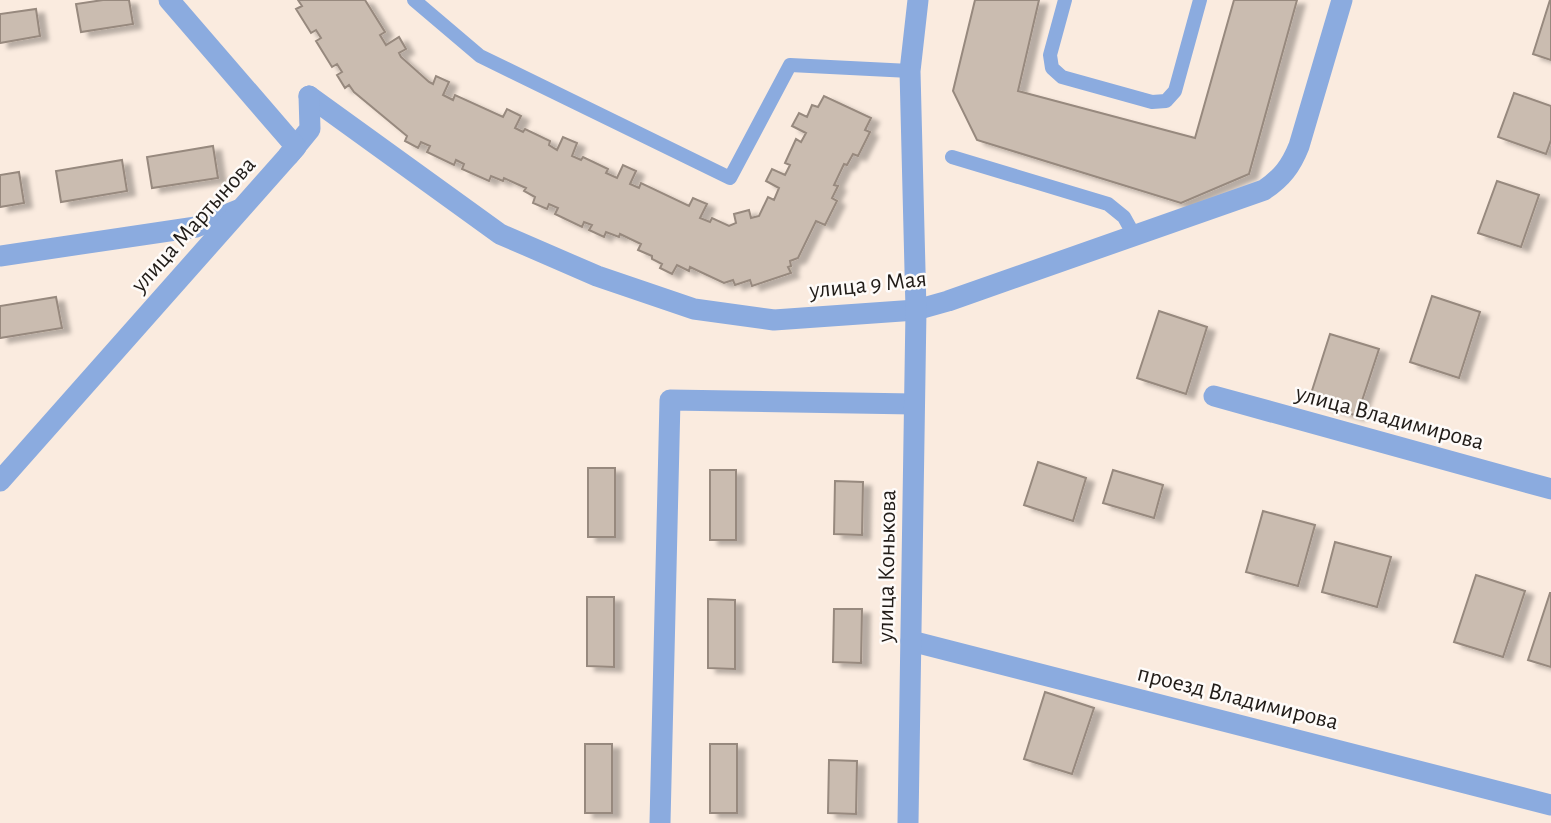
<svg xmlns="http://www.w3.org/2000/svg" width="1551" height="823" viewBox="0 0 1551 823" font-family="'Alegreya Sans',sans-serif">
	<defs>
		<filter id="shadow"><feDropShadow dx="8" dy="4.5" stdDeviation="2" flood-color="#0004"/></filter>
	</defs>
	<rect width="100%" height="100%" fill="#faebdf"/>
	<g fill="#cabcb0" stroke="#97897e" stroke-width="2" filter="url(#shadow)">
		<path d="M103,0H129L133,24L81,32L76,4Z"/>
		<path d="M298,0H365L385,32L380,35L386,45L399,37L406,49L399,53L401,57L429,82L433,84L436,76L449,82L443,95L453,100L455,95L503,117L507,109L521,116L515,128L523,132L525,129L550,141L549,145L557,150L563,137L577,143L572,156L581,160L583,157L608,169L606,173L617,178L623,165L636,171L630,184L639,188L641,183L689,206L693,198L707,204L700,218L710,222L712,218L729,226L736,223L734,214L749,210L751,218L759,216L768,197L774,200L779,188L766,181L772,169L785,175L790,165L785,163L796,139L801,142L806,133L792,126L799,113L807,117L812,105L818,107L824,96L871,118L865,130L870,132L858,156L853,154L847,165L844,164L834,185L838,186L832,198L837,201L825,225L816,221L798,258L790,261L791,266L788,267L791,273L752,286L750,280L735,285L733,280L724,283L690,267L689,271L677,265L672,274L660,268L662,264L652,259V256L638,250L641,244L620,234L619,237L606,232L604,237L589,230L592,225L584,222L582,227L555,214L558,208L549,204L547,209L533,203L535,197L524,191L526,188L504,178L503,181L491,176L489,181L462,169L464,164L456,160L454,165L427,152L430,146L421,142L418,148L405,141L407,136L354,92L349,85L345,88L337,75L342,72L337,64L332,67L316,41L321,38L316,30L311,33L296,9L302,6Z"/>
		<path d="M975,0H1039L1018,91L1195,138L1234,0H1297L1249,174L1181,203L977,140L953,91Z"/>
		<path d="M1550,0H1551V60L1533,54Z"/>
		<path d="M36,9L40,36L0,43V14Z"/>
		<path d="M1514,93L1551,106V140L1546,154L1498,137Z"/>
		<path d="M213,146L218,178L152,188L147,157Z"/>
		<path d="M122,160L127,191L61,202L56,171Z"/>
		<path d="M19,172L24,203L0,207V175Z"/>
		<path d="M1497,181L1539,195L1521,247L1478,233Z"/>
		<path d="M1432,296L1480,312L1459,378L1410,362Z"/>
		<path d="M56,297L62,328L0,338V306Z"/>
		<path d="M1159,311L1207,327L1186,394L1137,378Z"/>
		<path d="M1330,334L1379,349L1357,416L1309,400Z"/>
		<path d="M1038,462L1086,478L1073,521L1024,505Z"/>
		<rect x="588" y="468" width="27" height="69"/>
		<rect x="710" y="470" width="26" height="70"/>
		<path d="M1113,470L1163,485L1154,518L1103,503Z"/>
		<path d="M835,481L863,482L862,535L834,534Z"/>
		<path d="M1263,511L1315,525L1298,586L1246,572Z"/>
		<path d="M1335,542L1391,557L1377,607L1322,592Z"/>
		<path d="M1476,575L1525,591L1503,657L1454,642Z"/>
		<path d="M1550,593H1551V667L1528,660Z"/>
		<path d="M587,597H614V667L587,666Z"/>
		<path d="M708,599L735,600V669L708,668Z"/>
		<path d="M834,609H862L861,663L833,662Z"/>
		<path d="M1045,692L1094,708L1072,774L1024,759Z"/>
		<rect x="585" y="744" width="27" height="69"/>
		<rect x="710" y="744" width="27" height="69"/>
		<path d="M829,760L857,761L856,814L828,813Z"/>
	</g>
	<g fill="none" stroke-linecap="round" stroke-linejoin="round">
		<g stroke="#8babdf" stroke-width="14">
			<path d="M414,0L480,56L730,178L790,65L910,71"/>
			<path d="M1065,0L1050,55L1052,68L1062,77L1152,102L1166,101L1175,91L1200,0"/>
			<path d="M952,157L1108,204L1124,217L1134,235"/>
		</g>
		<g stroke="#8babdf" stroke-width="21">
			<path d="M309,96L500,234L597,276L694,309L774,320L916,310L948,301L1264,190C1282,178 1291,166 1299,146L1342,0"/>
			<path d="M288,156L310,129L309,96"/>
			<path d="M0,256L196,227L238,210"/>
			<path d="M1214,396L1551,489"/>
			<path d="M0,481L296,147L169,0"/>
			<path d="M911,641L1551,805"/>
			<path d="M660,823L670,400L914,404"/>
			<path d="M908,823L916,310L910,71L918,0"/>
		</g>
	</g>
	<g text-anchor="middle" stroke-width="5" stroke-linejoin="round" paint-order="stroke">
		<g font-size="24" fill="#211c18" stroke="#fefbf9">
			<text transform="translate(193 224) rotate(-48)" y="8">улица Мартынова</text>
			<text transform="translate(868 284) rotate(-6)" y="8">улица 9 Мая</text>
			<text transform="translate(1390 417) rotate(15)" y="8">улица Владимирова</text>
			<text transform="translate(886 566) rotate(-89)" y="8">улица Конькова</text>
			<text transform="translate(1238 697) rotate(14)" y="8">проезд Владимирова</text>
		</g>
	</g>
</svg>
